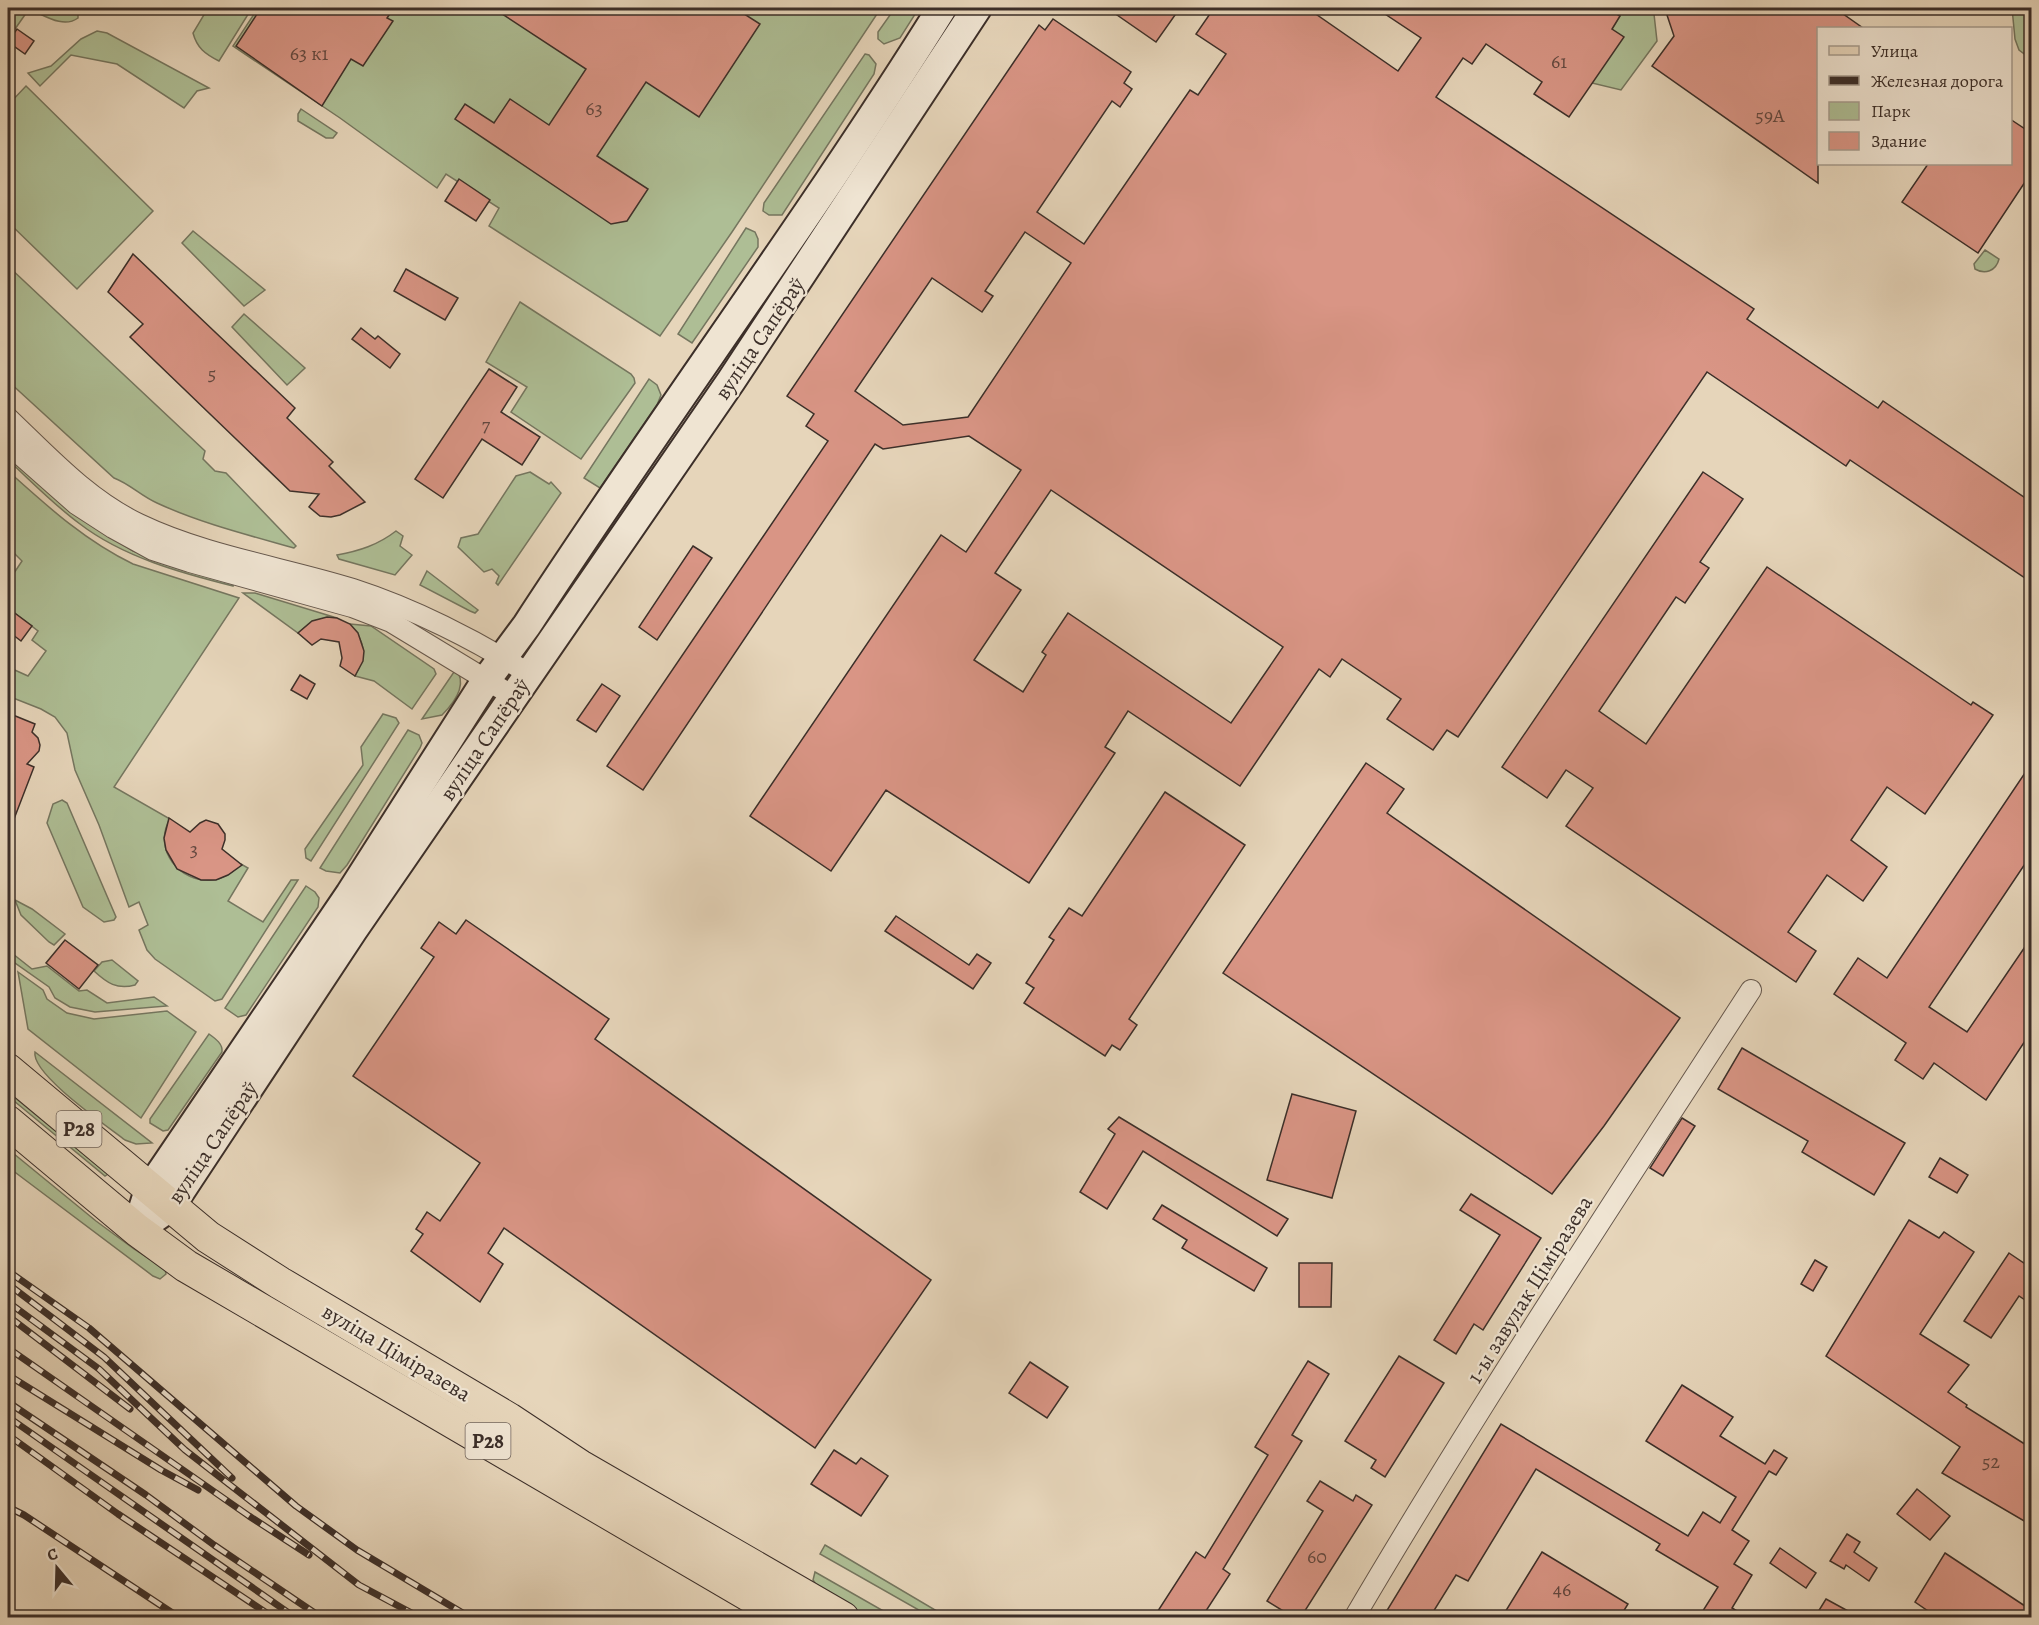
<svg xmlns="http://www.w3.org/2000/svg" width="2039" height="1625" viewBox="0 0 2039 1625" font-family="Alegreya,serif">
	<rect width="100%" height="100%" fill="#e6d5ba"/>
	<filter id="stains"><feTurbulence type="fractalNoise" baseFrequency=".00333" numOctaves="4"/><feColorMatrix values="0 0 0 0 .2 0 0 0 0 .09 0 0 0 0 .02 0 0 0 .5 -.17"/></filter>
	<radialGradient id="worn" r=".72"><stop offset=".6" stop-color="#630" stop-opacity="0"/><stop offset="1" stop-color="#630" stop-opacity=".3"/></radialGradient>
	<g fill="#aebe95" stroke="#75765f" stroke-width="1.5">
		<path d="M8,8H78V18C63,29 44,15 29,9L8,39Z"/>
		<path d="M208,8H252L219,61C205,54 197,48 193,33Z"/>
		<path d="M258,8H881L732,232L660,336L489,226L499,208L446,174L437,188L340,118L233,46Z"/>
		<path d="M895,8H919L900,38L884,44L878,39V32Z"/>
		<path d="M1607,8H1659L1654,14L1657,41L1621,90L1592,83L1612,29L1620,16Z"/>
		<path d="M2012,8H2031V59L2019,50L2015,39Z"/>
		<path d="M97,31L107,33L209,88L197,91L184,108L117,64L71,55L40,86L28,73L51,66L81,39Z"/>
		<path d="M865,54L869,55L876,64L874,74L782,215H769L763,211L764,203Z"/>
		<path d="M26,86L153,211L77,289L8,222V105Z"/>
		<path d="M301,109L337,133L333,138H326L298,121V114Z"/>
		<path d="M746,228L755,232L758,239V247L692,343L678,334Z"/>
		<path d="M193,231L265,290L244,306L182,243Z"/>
		<path d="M1985,250L1999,259C1996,271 1985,275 1975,269L1974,264Z"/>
		<path d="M8,266L205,451L203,459L215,471L226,473L296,546L294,548C248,535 200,523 157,503C141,496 130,484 114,478L8,381Z"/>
		<path d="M520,302L631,374L634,378L635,383L581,459L511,412L527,387L486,362Z"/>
		<path d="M244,314L305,368L287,385L232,327Z"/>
		<path d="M649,379L657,385L661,395L657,405L600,488L584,478Z"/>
		<path d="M8,452L82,519L133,551L234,581L233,586C181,573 123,557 80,524C54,505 31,481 8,460Z"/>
		<path d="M8,471C47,506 85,541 133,564L239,598L114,787L170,819C152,849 180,884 213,880C224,879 234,871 241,864L248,868L228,901L263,922L291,880H298L222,999L215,1001L155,959L147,950L139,930L148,925L139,902L129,907L99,825L75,770L67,733L55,717L41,709L8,696V667L28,676L46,651L32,640L38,631L8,608V582L22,561L8,547Z"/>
		<path d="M530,472L549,484L551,482L561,493L498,585L496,583L499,576L492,569L484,572L458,547L461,538L478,534L516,476Z"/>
		<path d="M396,531L403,536L400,546L412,555L395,575L339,559L337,555C359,551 378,545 396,531Z"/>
		<path d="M427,571L478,610L475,613L470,611L420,585Z"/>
		<path d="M243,593H255L337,618C320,617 311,622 298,633Z"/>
		<path d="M350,624L371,626L434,669L436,674L412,709L374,681L355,676C367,654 366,643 350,624Z"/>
		<path d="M456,669C468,685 454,703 442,715L422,719Z"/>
		<path d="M383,714L396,718L399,723L311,861L306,858L305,849L363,765L361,747Z"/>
		<path d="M408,730L419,735L422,743L420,748L347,865L340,873L326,871L320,868Z"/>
		<path d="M62,800L67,803L116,917L114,920L104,922L83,907L47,823L53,804Z"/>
		<path d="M306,886L315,892L319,898L318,907L246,1015L238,1017L225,1008Z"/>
		<path d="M15,900L32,909L65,934L54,945L49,942L21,915Z"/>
		<path d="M8,950L32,969L47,966L79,991L87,990L107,1003L154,997L167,1006L95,1012L70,1007L55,998L49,987L8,958Z"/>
		<path d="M112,960L138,981L135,985C117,990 107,983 94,971L102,962Z"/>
		<path d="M18,972L43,990L47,999L67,1013L94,1019L167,1011L196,1032L141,1118L28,1029Z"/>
		<path d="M209,1034C216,1039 223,1044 222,1052L168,1130L163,1131L150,1123V1119Z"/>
		<path d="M35,1052L152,1143L136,1144L125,1140C107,1126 31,1074 35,1052Z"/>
		<path d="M8,1092L108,1174L105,1176L8,1096Z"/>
		<path d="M8,1149L96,1221L134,1249L165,1269L166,1274L160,1279L153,1276L8,1167Z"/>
		<path d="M825,1545L947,1617H931L820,1554Z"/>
		<path d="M815,1572L894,1617H868L817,1586L813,1580Z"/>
	</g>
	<g fill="#d99585" stroke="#3c2f29" stroke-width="1.5" fill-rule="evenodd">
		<path d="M261,8H394L387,18L393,21L363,66L351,59L322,106L236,46Z"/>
		<path d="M493,8H735L760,24L699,117L646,82L597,156L648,189L627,221L611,224L455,119L465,104L494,123L510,99L549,125L586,69Z"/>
		<path d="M1107,8H1180L1156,42Z"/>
		<path d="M1214,8H1307L1398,71L1421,38L1376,8H1607L1620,16L1612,29L1624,37L1569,117L1534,94L1542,82L1486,44L1472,64L1463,58L1436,97L1754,309L1747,319L1878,408L1883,401L2031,502V582L1850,460L1846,466L1707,372L1458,737L1447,730L1433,750L1387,719L1401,699L1342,659L1330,677L1319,669L1240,786L1128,711L1105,747L1115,753L1029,883L886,790L831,871L750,816L941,535L966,552L1021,470L969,436L883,449L875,444L643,790L607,766L828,441L806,426L814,414L787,396L1039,25L1045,30L1053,19L1131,72L1124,83L1132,89L1120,107L1112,101L1037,212L1084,244L1190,90L1198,95L1226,54L1196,34ZM1025,232L1071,263L968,417L903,425L855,391L932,278L982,312L993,296L985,291ZM1051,490L1283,647L1231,723L1068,613L1042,652L1046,655L1023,692L974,660L1021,590L995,573Z"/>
		<path d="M1673,8H1838L1839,11L1863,28H1818V183L1652,66L1674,36L1666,12Z"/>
		<path d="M17,29L34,41L25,54L8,42Z"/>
		<path d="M2010,119L2031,133V173L1978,253L1902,202L1928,164H2010Z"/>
		<path d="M459,179L490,200L476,221L445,201Z"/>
		<path d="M133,254L295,408L287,418L333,462L329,466L365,502L340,515L331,517L320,516L309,507L319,494L290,491L130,337L143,324L108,292Z"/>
		<path d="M406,269L458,298L445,320L394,291Z"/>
		<path d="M361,328L375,339L378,336L400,354L390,368L352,339Z"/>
		<path d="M489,369L517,387L501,412L540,437L522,465L482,439L443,498L415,479Z"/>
		<path d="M1703,472L1743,499L1700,562L1709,568L1685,603L1676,597L1599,711L1646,744L1767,567L1971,705L1973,702L1993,715L1925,814L1887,787L1851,840L1887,867L1863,901L1827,875L1788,932L1816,951L1796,982L1566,826L1593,788L1566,770L1547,798L1502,767Z"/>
		<path d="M693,546L712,558L657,640L639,627Z"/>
		<path d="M8,608L32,626L21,641L8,631Z"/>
		<path d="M327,617L337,618L350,624L358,633L364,651L363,661L355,676L340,666L342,658L339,642L321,639L312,645L298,633L312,621Z"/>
		<path d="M300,675L315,684L307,699L291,690Z"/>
		<path d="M602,684L620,696L596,732L577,720Z"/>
		<path d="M8,713L35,724L32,732L38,738L40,745L39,751L27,764L34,767L9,832Z"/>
		<path d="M1366,763L1404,789L1387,813L1680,1018L1604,1126L1552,1194L1223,973Z"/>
		<path d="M2031,764V855L1929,1007L1967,1032L2031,938V1032L1986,1100L1934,1063L1923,1079L1895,1060L1906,1043L1834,994L1858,958L1887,978Z"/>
		<path d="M1165,792L1245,845L1129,1019L1137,1025L1120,1050L1112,1045L1105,1056L1024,1003L1034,988L1026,983L1054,940L1049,937L1069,908L1082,916Z"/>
		<path d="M169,818L190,832L200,823L206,820L218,824L225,834V840L222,849L242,865L228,875L216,880H201L177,869L166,850L164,838Z"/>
		<path d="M896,916L969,965L977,954L991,963L973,989L885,931Z"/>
		<path d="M466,920L609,1019L595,1039L931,1280L815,1448L504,1228L488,1253L503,1264L480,1302L411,1251L423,1234L416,1229L427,1212L440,1221L480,1163L353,1076L434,957L421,948L439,922L456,934Z"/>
		<path d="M65,940L98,965L79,989L46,963Z"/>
		<path d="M1742,1048L1905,1143L1874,1195L1802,1152L1808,1141L1718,1089Z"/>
		<path d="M1292,1094L1356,1111L1332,1198L1267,1180Z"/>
		<path d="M1119,1117L1288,1219L1277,1236L1143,1151L1107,1209L1080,1192L1115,1134L1108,1129Z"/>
		<path d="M1682,1118L1695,1126L1663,1176L1650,1168Z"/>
		<path d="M1940,1158L1968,1175L1957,1193L1929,1177Z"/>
		<path d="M1471,1194L1541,1238L1483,1330L1474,1324L1456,1354L1434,1340L1500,1235L1460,1210Z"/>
		<path d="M1162,1205L1267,1268L1254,1291L1182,1248L1187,1240L1153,1219Z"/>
		<path d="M1909,1220L1939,1238L1944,1232L1974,1252L1920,1334L1969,1365L1948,1392L1967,1405L1966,1407L2031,1448V1525L1942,1473L1960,1447L1826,1356Z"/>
		<path d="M2009,1253L2031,1268V1304L2019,1296L1991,1338L1964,1321Z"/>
		<path d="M1815,1260L1827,1267L1813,1291L1801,1284Z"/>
		<path d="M1299,1263H1332L1331,1307H1299Z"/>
		<path d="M1399,1356L1444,1383L1385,1477L1371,1468L1376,1460L1345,1441Z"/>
		<path d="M1308,1361L1329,1374L1292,1435L1302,1441L1223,1569L1230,1574L1202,1617H1154L1196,1552L1205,1558L1268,1455L1255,1447Z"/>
		<path d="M1030,1362L1068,1387L1047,1418L1009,1393Z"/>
		<path d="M1682,1385L1733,1417L1720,1436L1765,1464L1774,1450L1787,1458L1776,1475L1769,1471L1732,1530L1749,1541L1734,1564L1752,1575L1732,1608L1747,1617H1699L1718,1587L1656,1550L1660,1544L1536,1469L1468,1581L1456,1575L1430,1617H1383L1501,1424L1688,1536L1703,1512L1720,1523L1736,1497L1646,1441Z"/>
		<path d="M834,1450L856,1464L861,1458L888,1476L861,1516L811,1484Z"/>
		<path d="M1320,1481L1353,1501L1356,1495L1372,1505L1301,1617H1293L1267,1601L1323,1511L1307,1501Z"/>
		<path d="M1917,1489L1950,1516L1930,1540L1897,1514Z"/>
		<path d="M1847,1534L1860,1542L1854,1552L1877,1568L1869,1581L1846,1565L1844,1569L1830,1561Z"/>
		<path d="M1780,1548L1816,1573L1806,1588L1770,1563Z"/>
		<path d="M1542,1552L1628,1604L1620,1617H1502Z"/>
		<path d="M1945,1553L2031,1610V1617H1925L1928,1611L1915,1602Z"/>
		<path d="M1826,1599L1859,1617H1828L1818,1612Z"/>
	</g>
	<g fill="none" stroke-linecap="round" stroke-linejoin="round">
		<g stroke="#66584d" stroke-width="22">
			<g id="minor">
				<path d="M8,418C48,456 88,500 139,524C206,556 282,567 353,589C412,608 476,640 529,674"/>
				<path d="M8,444L76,504L113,528L153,550L190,562L352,607L391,622L513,696"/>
				<path d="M1354,1618C1480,1404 1616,1198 1751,990"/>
			</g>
		</g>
		<g stroke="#3c2f29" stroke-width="32">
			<g id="secondary">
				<path d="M143,1209L149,1190L350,894L487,679L527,625C662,417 811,218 942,8"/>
				<path d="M137,1230L170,1207L353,930L731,381L977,8"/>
			</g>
		</g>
		<g stroke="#3c2f29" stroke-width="34">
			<g id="primary">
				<path d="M8,1070L208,1237L280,1283L509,1419L580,1466L843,1618"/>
				<path d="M8,1122L137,1230L186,1266L788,1618"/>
			</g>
		</g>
		<use href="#minor" stroke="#efe4d2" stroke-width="20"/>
		<use href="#secondary" stroke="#efe4d2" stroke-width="28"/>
		<use href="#primary" stroke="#e6d5ba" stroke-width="32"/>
		<g stroke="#3c2f29" stroke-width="7">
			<g id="rail">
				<path d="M8,1271L89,1328L296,1506L357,1550L471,1618"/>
				<path d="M8,1284L104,1357L232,1478"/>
				<path d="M8,1302L99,1369L185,1450L359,1585L421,1618"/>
				<path d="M8,1316L130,1409"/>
				<path d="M8,1348L249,1516L309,1555"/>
				<path d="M8,1375L161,1470L198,1490"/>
				<path d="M8,1402L146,1495L214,1545L322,1618"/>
				<path d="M8,1417L296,1618"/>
				<path d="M8,1435L118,1514L274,1618"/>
				<path d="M8,1507L24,1515L180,1618"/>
			</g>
		</g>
		<use href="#rail" stroke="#efe4d2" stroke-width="4.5" stroke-dasharray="14" stroke-linecap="butt"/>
	</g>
	<g text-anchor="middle" stroke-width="4.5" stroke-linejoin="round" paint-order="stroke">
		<g font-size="20" fill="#634840">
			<text x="309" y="60">63 к1</text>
			<text x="1559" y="68">61</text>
			<text x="594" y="115">63</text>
			<text x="1770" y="122">59А</text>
			<text x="212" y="380">5</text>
			<text x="486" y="431">7</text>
			<text x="194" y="856">3</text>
			<text x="1991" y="1468">52</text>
			<text x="1317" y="1563">60</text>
			<text x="1562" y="1596">46</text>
		</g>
		<g fill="#efe4d2" stroke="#72655c" stroke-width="1.5">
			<rect x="56.5" y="1111" width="45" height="36" rx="4.5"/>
			<rect x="465.5" y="1423" width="45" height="36" rx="4.5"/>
		</g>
		<g font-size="21" font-weight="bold" fill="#3c2f29">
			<text x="79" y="1136">Р28</text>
			<text x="488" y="1448">Р28</text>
		</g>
		<g font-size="22" fill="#3c2f29" stroke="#efe4d2">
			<text transform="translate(759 338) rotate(-56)" y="8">вуліца Сапёраў</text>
			<text transform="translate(484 739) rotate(-56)" y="8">вуліца Сапёраў</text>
			<text transform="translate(212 1142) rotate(-56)" y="8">вуліца Сапёраў</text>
			<text transform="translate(1529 1289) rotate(-58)" y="8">1-ы завулак Ціміразева</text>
			<text transform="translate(397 1352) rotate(31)" y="8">вуліца Ціміразева</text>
		</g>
	</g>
	<rect width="2039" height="1625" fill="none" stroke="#e6d5ba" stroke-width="30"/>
	<rect x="9" y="9" width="2021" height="1607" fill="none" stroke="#3c2f29" stroke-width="3"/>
	<rect x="15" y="15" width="2009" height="1595" fill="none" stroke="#3c2f29" stroke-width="1.5"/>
	<rect x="1817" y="27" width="195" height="138" fill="#efe4d2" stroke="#a79c8e" stroke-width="1.5"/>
	<rect x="1829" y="46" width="30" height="9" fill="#e6d5ba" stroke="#a79c8e" stroke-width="1.5"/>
	<text x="1871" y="57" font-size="18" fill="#3c2f29">Улица</text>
	<rect x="1829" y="76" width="30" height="9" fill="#3c2f29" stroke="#a79c8e" stroke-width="1.5"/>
	<text x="1871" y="87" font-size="18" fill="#3c2f29">Железная дорога</text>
	<rect x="1829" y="102" width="30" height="18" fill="#aebe95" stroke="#a79c8e" stroke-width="1.5"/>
	<text x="1871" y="117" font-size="18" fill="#3c2f29">Парк</text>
	<rect x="1829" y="132" width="30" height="18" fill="#d99585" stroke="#a79c8e" stroke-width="1.5"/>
	<text x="1871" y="147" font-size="18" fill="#3c2f29">Здание</text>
	<g transform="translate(57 1568) rotate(341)" stroke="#efe4d2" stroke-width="4.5" paint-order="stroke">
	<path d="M0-4.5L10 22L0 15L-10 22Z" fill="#3c2f29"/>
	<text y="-9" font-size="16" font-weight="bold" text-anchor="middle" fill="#3c2f29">С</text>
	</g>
	<rect width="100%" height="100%" filter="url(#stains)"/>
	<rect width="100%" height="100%" fill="url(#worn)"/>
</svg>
